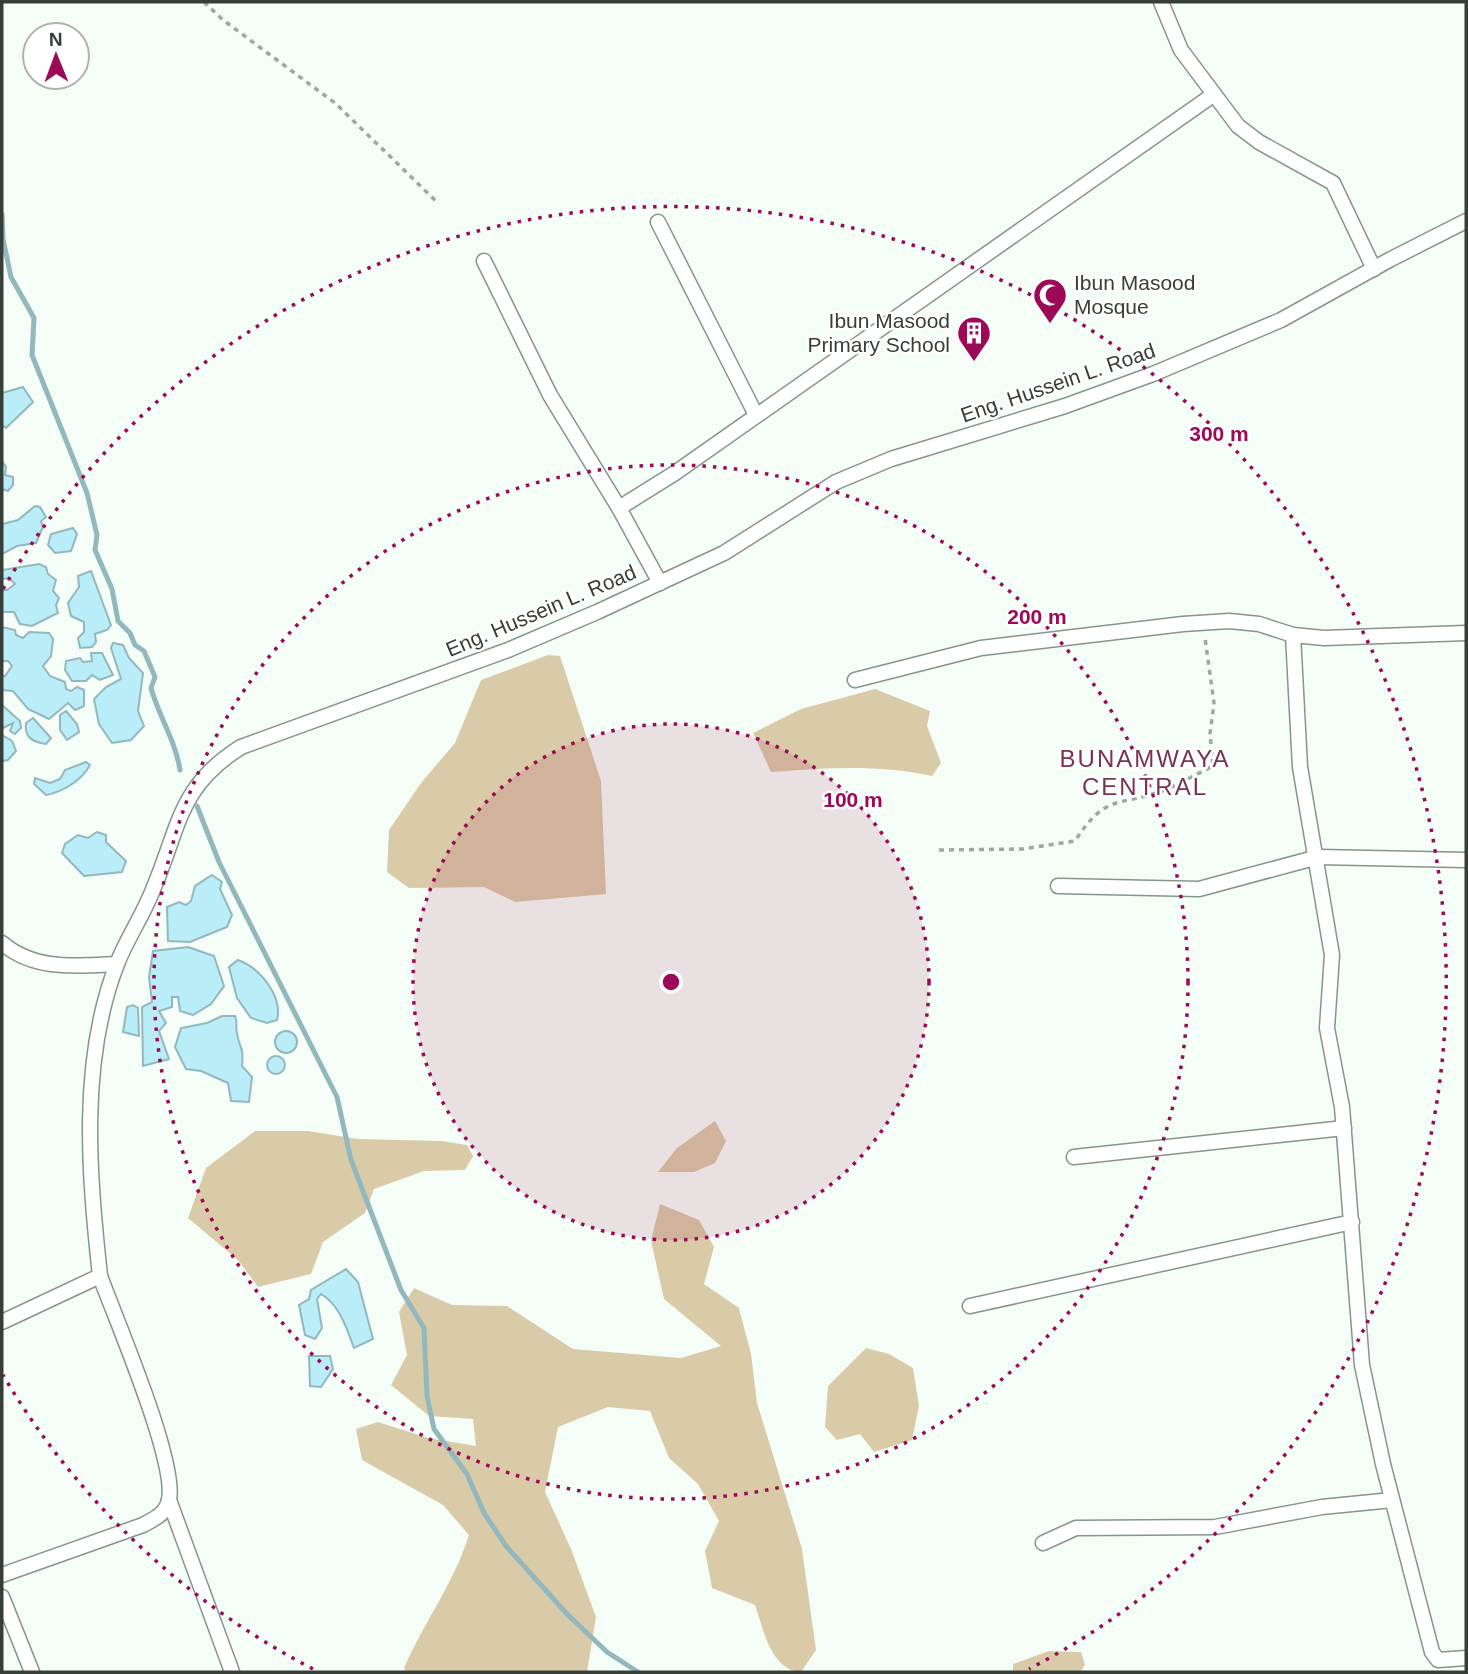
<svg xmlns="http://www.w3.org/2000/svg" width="1468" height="1674" viewBox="0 0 1468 1674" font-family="Arial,sans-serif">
	<rect width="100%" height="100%" fill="#f4fef6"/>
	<g fill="#d9cba7">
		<path d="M548,655L560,656L601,781L606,894L515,902L484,887L409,888L387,872L389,830L421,783L455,743L481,680Z"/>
		<path d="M875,689L930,711L927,726L941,763L932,776C877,764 827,768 771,772L753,733L801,709Z"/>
		<path d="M715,1121L726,1141L715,1163L694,1172H658L677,1148Z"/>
		<path d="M255,1131H308L358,1139L442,1141L467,1145L473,1156L465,1170L424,1171L374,1189L365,1213L323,1242L311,1274L258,1287L238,1260L188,1218L206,1168Z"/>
		<path d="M660,1204L699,1220L714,1247L704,1284L739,1308L751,1354L757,1403L802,1549L816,1650L801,1672C770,1670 763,1627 755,1605L712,1588L705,1551L719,1521L698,1484L669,1458L650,1411L608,1407L558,1427L545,1492L571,1549L596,1617L587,1672H406L404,1668C424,1622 454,1583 469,1535L443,1505L362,1460L356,1429L378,1422L428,1438L476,1446L473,1419L429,1416L391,1385L407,1355L399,1312L414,1288L452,1305L507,1306L573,1349L681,1358L721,1346L664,1299L651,1241Z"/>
		<path d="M866,1348L889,1354L913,1368L919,1406L912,1440L874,1452L860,1434L837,1440L825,1427L828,1386Z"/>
		<path d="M1049,1651L1081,1652L1085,1665L1080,1672H1013V1664Z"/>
	</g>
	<g fill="#b9edf7" stroke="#92b8be" stroke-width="2">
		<path d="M23,387L33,402L6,428L2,425V393Z"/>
		<path d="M2,461L6,467L5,475L13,477V485L8,491L2,489Z"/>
		<path d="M35,506L40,507L46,517L41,521L43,527L36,543L17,546L2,554V524L18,520Z"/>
		<path d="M73,528L77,534L71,551L55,553L48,545L51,534Z"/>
		<path d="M39,564L46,567L48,574L56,580L53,591L59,598L56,605L58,613L32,626L20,624L14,612H2V590H7L15,584L9,578L2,579V570Z"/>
		<path d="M91,571L111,625L107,630L95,634L96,642L92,647L80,648L78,638L84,632V622L71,616L68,603L79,587L78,576Z"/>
		<path d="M2,627L15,630L16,635L23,638L29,632L49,633L53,639L51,656L43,666L50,676L65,682L66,689L71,691L77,687L84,690V706L75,710L68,703L49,719L28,709L13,691L2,690V676H5L12,666L8,661H2Z"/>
		<path d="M113,643L123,645L129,658L143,673L138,711L144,726L131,740L112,743L99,724L94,699L106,687L121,679L111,648Z"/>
		<path d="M91,653H102L113,675L100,680L92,675L86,681H72L65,670L66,661L80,658L83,662L92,661Z"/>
		<path d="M2,705L20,721L21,728L15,734L10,731L13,723L3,728L2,725Z"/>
		<path d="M66,711L77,724L79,732L67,740L60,730V715Z"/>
		<path d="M33,718L51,738L46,744C33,742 24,738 26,723Z"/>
		<path d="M2,735L12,741L16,751L8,760L2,761Z"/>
		<path d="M86,762L90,765C82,780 63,792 46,795L34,784L35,778L50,783L60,779L65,770Z"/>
		<path d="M97,832L106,835V842L126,861L122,872L84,876L62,853L65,844L78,835L88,838Z"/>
		<path d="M212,875L222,882L220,889L232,915L227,927L190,942L168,941L167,907L179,902L186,905L191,901L195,886Z"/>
		<path d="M188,947L214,956L224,986L211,1004L193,1015L180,1011L178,997H172V1007L159,1011L166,1023L159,1031L169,1059L143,1066L142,1007L152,1002L149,977L153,951Z"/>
		<path d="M238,960C260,968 283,996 277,1020L267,1023L251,1018L237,998L229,967Z"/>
		<path d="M133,1005L138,1008L139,1036L123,1032L127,1007Z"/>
		<path d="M222,1016H235C238,1023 235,1026 237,1033C239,1049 244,1044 242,1066L252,1077L249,1102L231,1101L228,1083L201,1071L186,1069L175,1047L181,1028L207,1023Z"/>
		<circle cx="286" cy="1042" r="11"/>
		<circle cx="276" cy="1065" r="9"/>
		<path d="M346,1269L358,1282L373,1339L354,1348C347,1329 339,1304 321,1294L317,1299L322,1328L315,1339L305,1335L299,1305L309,1299L311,1290Z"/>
		<path d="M309,1356H330L333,1369L321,1387L310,1386Z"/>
	</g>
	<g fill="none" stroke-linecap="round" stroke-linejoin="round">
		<g stroke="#92b8be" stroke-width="5">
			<path d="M2,214L3,239L11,277L34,318L32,355L87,493L97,535L95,550L112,589L118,621L130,633L135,645L144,651L155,677L151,688C159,717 175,739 180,770"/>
			<path d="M197,806L219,862L337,1097L351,1160L401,1290L424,1328L427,1396L434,1429L467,1474L484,1513L506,1546L567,1614L607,1652L638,1672"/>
		</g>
		<g stroke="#869589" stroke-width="17">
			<g id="minor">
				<path d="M1161,2L1181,50L1238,126L1259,142L1333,183L1374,269"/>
				<path d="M658,222L756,415"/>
				<path d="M484,261L550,395L619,508"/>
				<path d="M660,583L619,508L675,473L1213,95"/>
				<path d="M1293,635L1300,767L1332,955L1327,1028L1342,1107L1362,1365L1383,1464L1432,1652L1438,1660L1466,1658"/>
				<path d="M855,680L981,648L1183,624L1229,621L1259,624L1293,635L1324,638L1466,633"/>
				<path d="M1058,886L1199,889L1318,857L1466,860"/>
				<path d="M2,943C35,971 76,966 117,964"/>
				<path d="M1074,1157L1344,1128"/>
				<path d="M970,1306L1352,1222"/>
				<path d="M2,1322L100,1276C89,1174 79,1062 117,964C127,938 144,914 154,887C180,825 179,786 241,747L508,650L597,612L724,553L836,482L891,459L1065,406L1153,374L1281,320L1391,259L1466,221"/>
				<path d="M169,1500L232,1672"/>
				<path d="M1043,1543L1076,1528L1215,1527L1322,1507L1392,1500"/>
				<path d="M2,1575L143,1525C154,1519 166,1514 169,1500C177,1461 116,1320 100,1276"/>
				<path d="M2,1597L32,1672"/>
			</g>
		</g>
		<g stroke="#9ea7a0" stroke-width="3.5" stroke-dasharray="5 5" stroke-linecap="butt">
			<path d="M204,2L223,20L335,103L438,203"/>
			<path d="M939,850L1023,849L1075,841C1107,792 1117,808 1164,790C1181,783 1197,774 1213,766L1210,734L1214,703L1205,638"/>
		</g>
		<use href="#minor" stroke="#fff" stroke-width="14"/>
	</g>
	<circle cx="671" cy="982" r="258" fill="#9c0956" fill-opacity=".12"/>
	<g fill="none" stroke="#9c0956" stroke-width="3.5" stroke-dasharray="3.5 7">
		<circle cx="671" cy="982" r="258"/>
		<circle cx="671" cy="982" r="517"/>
		<path d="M313 1669A775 775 0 0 1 3 1375M3 589A775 775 0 1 1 1029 1669"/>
	</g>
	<defs>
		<g id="mosque-pin" transform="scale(1.75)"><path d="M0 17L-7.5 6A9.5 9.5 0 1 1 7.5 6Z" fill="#9c0956" stroke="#fff"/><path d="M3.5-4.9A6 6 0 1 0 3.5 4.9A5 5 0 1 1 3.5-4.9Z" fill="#fff"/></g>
		<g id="building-pin" transform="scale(1.75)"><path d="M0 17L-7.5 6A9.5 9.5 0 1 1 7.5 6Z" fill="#9c0956" stroke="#fff"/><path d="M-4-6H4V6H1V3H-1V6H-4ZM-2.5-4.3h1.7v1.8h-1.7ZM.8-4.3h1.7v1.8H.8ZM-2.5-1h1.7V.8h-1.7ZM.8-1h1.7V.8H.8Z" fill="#fff"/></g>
	</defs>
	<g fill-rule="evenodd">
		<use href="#mosque-pin" x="1050" y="295"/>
		<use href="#building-pin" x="974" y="333"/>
	</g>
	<g text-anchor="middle" stroke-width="5" stroke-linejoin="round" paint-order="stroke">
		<g font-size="21" fill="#373e38" stroke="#fff" text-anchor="start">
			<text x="1074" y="290">Ibun Masood<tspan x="1074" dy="24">Mosque</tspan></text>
			<text x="950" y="328" text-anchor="end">Ibun Masood<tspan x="950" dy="24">Primary School</tspan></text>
		</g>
		<g font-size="21" fill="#373e38" stroke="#fff">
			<text transform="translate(1058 383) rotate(-19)" y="7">Eng. Hussein L. Road</text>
			<text transform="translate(541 611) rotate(-23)" y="7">Eng. Hussein L. Road</text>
		</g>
		<g font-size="24" letter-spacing="2" fill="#79344e" stroke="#fff">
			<text x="1145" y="767">BUNAMWAYA<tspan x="1145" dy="28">CENTRAL</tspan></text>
		</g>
	</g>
	<circle cx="671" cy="982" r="10" fill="#9c0956" stroke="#fff" stroke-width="3.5"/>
	<g font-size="21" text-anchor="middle" font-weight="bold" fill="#9c0956" stroke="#fff" stroke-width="5" stroke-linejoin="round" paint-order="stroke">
		<text x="1219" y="441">300 m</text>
		<text x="1037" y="624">200 m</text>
		<text x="853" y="807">100 m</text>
	</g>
	<rect width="1468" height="1674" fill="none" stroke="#373e38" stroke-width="7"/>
	<g transform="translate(56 56) rotate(359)"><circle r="33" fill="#ffffff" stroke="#afb2af" stroke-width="2"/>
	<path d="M0-5L12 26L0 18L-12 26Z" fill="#9c0956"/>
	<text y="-10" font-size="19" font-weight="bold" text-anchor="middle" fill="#373e38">N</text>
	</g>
</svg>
